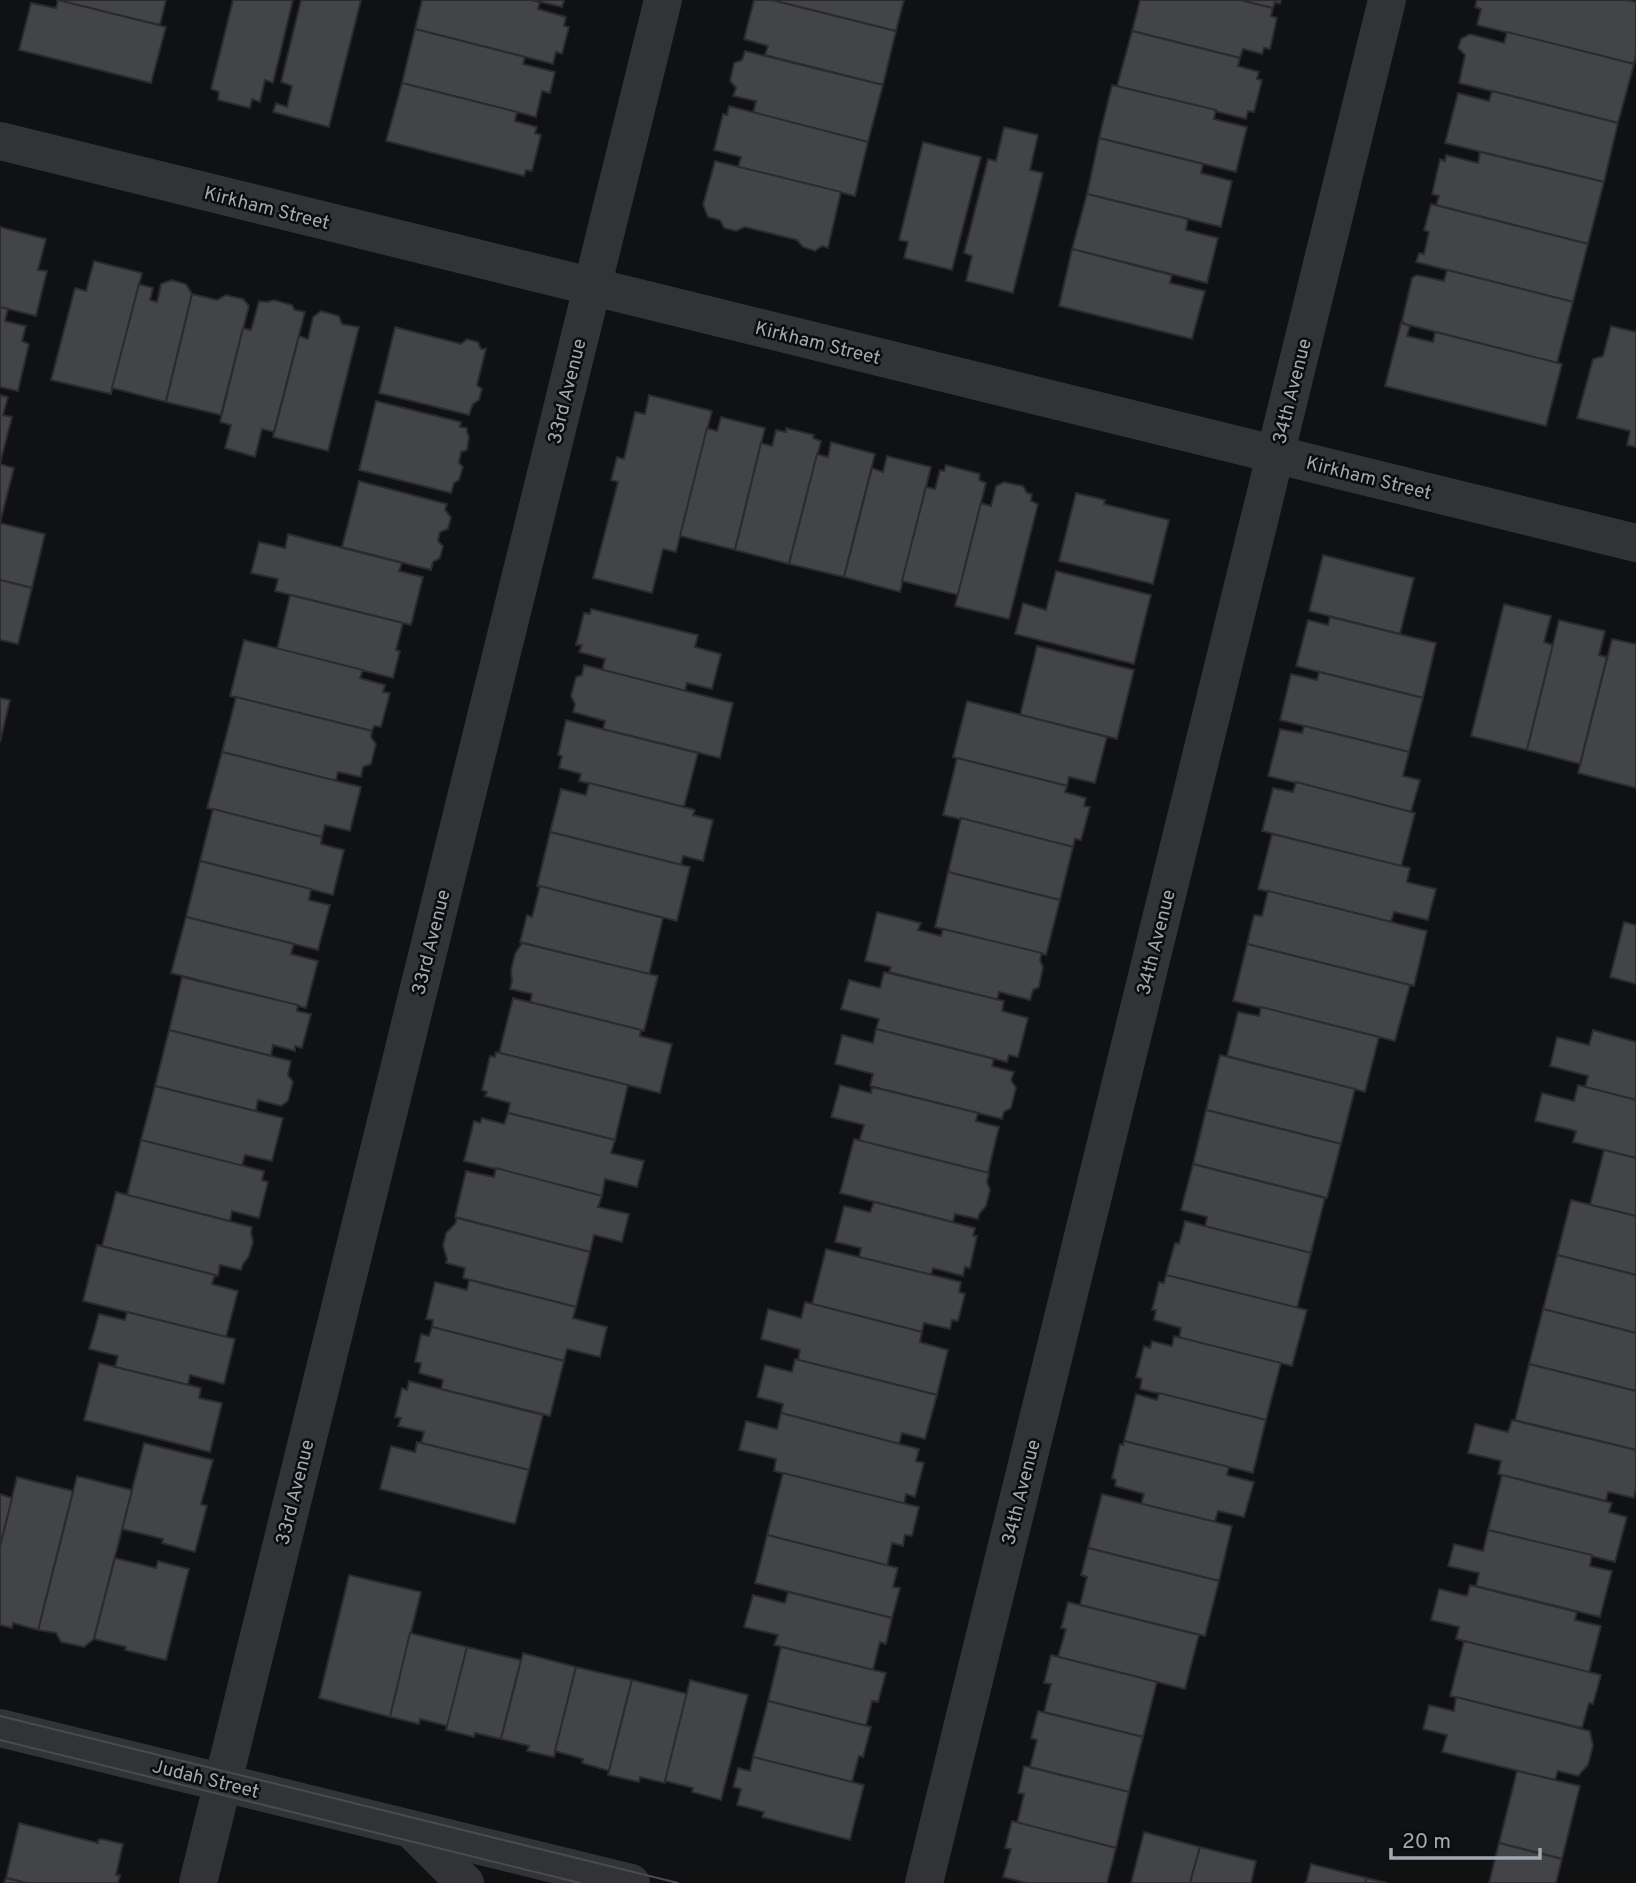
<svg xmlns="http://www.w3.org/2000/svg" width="1636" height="1883" viewBox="0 0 1636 1883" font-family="Overpass,sans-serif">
	<rect width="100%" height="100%" fill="#101112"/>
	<g fill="#424448" stroke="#2b2b2e" stroke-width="2">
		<path d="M56,0H166L160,25Z"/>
		<path d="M58,0L166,27L151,83L19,50L31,3L56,8Z"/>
		<path d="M233,0H293L273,83L265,80L260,102L252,99L250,108L218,100L219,92L211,89Z"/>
		<path d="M301,0H361L329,127L273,112L276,103L287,107L292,86L281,82Z"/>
		<path d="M422,0H532L540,2L538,9L566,17L564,26L569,27L562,54L556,52L553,64L415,29Z"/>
		<path d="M532,0H564L562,7Z"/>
		<path d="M754,0H772L896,31L883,85L765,55L768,46L744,39Z"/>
		<path d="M780,0H904L896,31L780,2Z"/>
		<path d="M1140,0H1241L1273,8L1271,16L1277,18L1270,49L1264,48L1262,54L1243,49L1240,58L1132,31Z"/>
		<path d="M1241,0H1281L1280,4L1275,2L1273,8Z"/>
		<path d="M1477,0H1628L1636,2V54L1634,64L1477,25L1481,9L1475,7Z"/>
		<path d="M415,29L525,57L523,64L555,72L550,93L542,91L536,117L402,83Z"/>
		<path d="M1132,31L1240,58L1238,66L1259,72L1257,79L1262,80L1254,112L1248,111L1246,119L1117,86Z"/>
		<path d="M1507,32L1634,64L1618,123L1459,83L1465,55L1458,48L1461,39L1470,34L1504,43Z"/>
		<path d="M745,51L883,85L868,142L753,113L756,101L733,96L736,88L730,81L734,63L742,60Z"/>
		<path d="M402,83L517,112L515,121L537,127L535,133L541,135L532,171L526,170L524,176L386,141Z"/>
		<path d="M1112,85L1216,110L1214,119L1247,127L1236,172L1099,138Z"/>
		<path d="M1492,91L1618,123L1604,182L1445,143L1458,93L1489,101Z"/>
		<path d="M729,106L868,142L855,196L738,167L741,157L714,150L723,114L727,115Z"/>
		<path d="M1004,127L1038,135L1030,170L1043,173L1013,293L966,281L972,256L964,253L988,159L996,161Z"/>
		<path d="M1099,138L1203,164L1201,173L1232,181L1221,227L1087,194Z"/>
		<path d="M923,142L981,157L952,270L904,258L908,242L899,240Z"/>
		<path d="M1480,152L1604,182L1588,244L1436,205L1439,196L1432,194L1440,159L1445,161L1446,155L1478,163Z"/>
		<path d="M715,161L841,192L828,248L822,246L815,251L803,247L797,240L745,227L736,231L724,228L720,220L708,217L703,205Z"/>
		<path d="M1087,194L1188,219L1186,230L1218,238L1207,283L1072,249Z"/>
		<path d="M1431,204L1588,244L1573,302L1416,262L1419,253L1424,254L1429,232L1424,230Z"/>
		<path d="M0,227L46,239L38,270L47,271L36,316L0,307Z"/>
		<path d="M1072,249L1172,275L1170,283L1205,291L1192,339L1059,306Z"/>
		<path d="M94,261L142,273L111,394L51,380L75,288L86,291Z"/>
		<path d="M1447,270L1573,302L1557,363L1405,324L1402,321L1412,278L1417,275L1444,281Z"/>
		<path d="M171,280L186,284L192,294L166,402L112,388L139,284L153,288L150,300L157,302L161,284Z"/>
		<path d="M192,294L217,300L226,295L243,299L249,306L221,415L166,402Z"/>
		<path d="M274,300L292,305L295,310L305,312L274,432L262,429L255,457L225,448L231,425L220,422L243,328L251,330L259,301L267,302Z"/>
		<path d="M0,307L8,309L5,321L26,326L22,341L29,344L18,391L0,387Z"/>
		<path d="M321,311L339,316L342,324L359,327L328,451L273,437L299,336L308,339L313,317Z"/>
		<path d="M1401,323L1410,326L1407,336L1433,342L1435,332L1562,364L1546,426L1385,386Z"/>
		<path d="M1611,326L1636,332V447L1627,445L1630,431L1577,418L1593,359L1603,356Z"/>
		<path d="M395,327L461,344L467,339L478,342L481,349H486L477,385L482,389L479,400L473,404L469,415L379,393Z"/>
		<path d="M0,395L8,397L3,415L12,417L0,464Z"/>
		<path d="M649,395L712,411L676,552L663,549L652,593L593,578L618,482L611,480L617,457L624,459L635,412L645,414Z"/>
		<path d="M376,401L461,422L460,427L467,428V432L469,437L467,450L461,452L459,463L463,467L459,480L454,483L451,493L359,470Z"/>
		<path d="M721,417L765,428L735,550L680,536L707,428L717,431Z"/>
		<path d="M786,428L814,435L813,438L821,441L789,564L735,550L761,443L772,446L776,430L786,432Z"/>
		<path d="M831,442L875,454L844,577L789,564L817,454L828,457Z"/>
		<path d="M887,456L931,467L900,592L844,577L872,468L883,472Z"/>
		<path d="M0,464L14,468L0,523Z"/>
		<path d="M946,465L980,474L979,480L986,483L958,595L902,581L926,487L935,489L940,470L944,471Z"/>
		<path d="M359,481L447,504L445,510L451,517L448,529L440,532L438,541L443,546L440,558L433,562L431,570L342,547Z"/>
		<path d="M1004,482L1023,486L1027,493L1032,494L1031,501L1038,504L1009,619L955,606L981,503L991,506L996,486Z"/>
		<path d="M1076,493L1105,500L1104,504L1169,520L1153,584L1059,561Z"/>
		<path d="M0,523L45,534L32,588L0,580Z"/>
		<path d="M288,534L402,563L399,571L423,577L411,625L275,591L278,579L251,573L259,542L285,548Z"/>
		<path d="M1323,555L1414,578L1400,634L1309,611Z"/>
		<path d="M1056,571L1151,595L1134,664L1015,634L1023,603L1046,610Z"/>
		<path d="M0,580L32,588L18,644L0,640Z"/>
		<path d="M290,595L403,623L396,650L400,651L393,678L277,649Z"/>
		<path d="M1504,604L1551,616L1544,642L1553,645L1527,750L1471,736Z"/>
		<path d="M591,609L698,635L695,647L721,654L712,689L687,683L685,691L602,670L605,659L579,652L582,645H576L584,613L590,614Z"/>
		<path d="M1330,617L1436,643L1423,698L1296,666L1308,620L1328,625Z"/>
		<path d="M1559,620L1605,631L1599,655L1607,657L1580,764L1527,750Z"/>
		<path d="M1612,639L1636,644V788L1578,773Z"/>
		<path d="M244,640L363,670L360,678L385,685L383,692L390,693L381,727L374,726L372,731L230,696Z"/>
		<path d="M1037,646L1134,670L1117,739L1020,715Z"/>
		<path d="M584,665L733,703L720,758L603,729L605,721L573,712L575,704L571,696L576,677L582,675Z"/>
		<path d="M1319,672L1423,698L1409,752L1280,720L1291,674L1317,680Z"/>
		<path d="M236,697L372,731L371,737L376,744L371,764L363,767L361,777L338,772L336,781L222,752Z"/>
		<path d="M0,698L10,700L0,742Z"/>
		<path d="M967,701L1107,737L1095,783L1069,777L1067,786L953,757Z"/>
		<path d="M566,720L698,753L684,807L579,781L581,774L559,768L562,756L558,755Z"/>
		<path d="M1304,726L1409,752L1403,776L1420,780L1411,812L1268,776L1280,729L1302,733Z"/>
		<path d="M222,752L361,787L350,831L325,825L322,837L207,808Z"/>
		<path d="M957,758L1067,786L1065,792L1086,798L1084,806L1090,807L1081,840L1075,839L1073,847L943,815Z"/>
		<path d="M1296,782L1415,813L1401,867L1262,831L1273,788L1293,792Z"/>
		<path d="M589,783L684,807L695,810L693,815L713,820L703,861L683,856L681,865L550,832L561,789L586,795Z"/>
		<path d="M213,809L322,837L321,844L344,850L333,895L200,861Z"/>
		<path d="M961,818L1073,847L1060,900L948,872Z"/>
		<path d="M550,832L690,867L677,921L537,886Z"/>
		<path d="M1272,834L1410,868L1407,882L1436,889L1428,920L1394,912L1391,922L1258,889Z"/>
		<path d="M200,861L311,889L309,900L330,905L318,950L186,917Z"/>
		<path d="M948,872L1060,900L1046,955L935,927Z"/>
		<path d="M540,886L663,918L649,975L520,942L527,915L532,917Z"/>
		<path d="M1268,891L1427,931L1414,986L1247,944L1254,915L1262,916Z"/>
		<path d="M877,912L921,923L918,930L941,936L943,929L1042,953L1040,960L1043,967L1039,987L1033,990L1030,1000L999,992L997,1000L889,972L891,967L865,961Z"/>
		<path d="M186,917L294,944L291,954L318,961L306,1008L171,973Z"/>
		<path d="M1624,922L1636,925V984L1610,977Z"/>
		<path d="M522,943L658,976L644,1031L530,1002L532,994L510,989L512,981L511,970L515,954Z"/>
		<path d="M1247,944L1410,985L1395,1041L1233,1001Z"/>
		<path d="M884,972L1004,1001L1002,1011L1028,1018L1018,1057L1009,1055L1007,1062L876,1029L879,1019L841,1009L849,980L880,988Z"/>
		<path d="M182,977L298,1005L297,1011L311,1014L302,1048L295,1046V1051L273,1045L271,1056L169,1030Z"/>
		<path d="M513,998L641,1030L640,1036L672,1044L660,1093L499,1053Z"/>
		<path d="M1261,1007L1379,1037L1365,1092L1227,1056L1238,1012L1259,1016Z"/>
		<path d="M876,1029L994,1059L992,1066L1014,1072L1011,1080L1016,1088L1011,1108L1004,1112L1002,1119L870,1086L873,1074L835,1064L842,1035L873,1043Z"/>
		<path d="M169,1030L291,1061L288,1075L293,1082L288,1101L281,1106L258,1100L256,1111L155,1086Z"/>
		<path d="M1593,1030L1636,1042V1100L1585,1087L1588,1076L1550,1066L1557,1037L1589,1045Z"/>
		<path d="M496,1052L628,1085L615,1140L508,1113L510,1103L485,1096L487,1092L482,1090L490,1056L495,1057Z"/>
		<path d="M1220,1055L1355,1089L1341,1144L1206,1110Z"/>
		<path d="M840,1085L871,1093L872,1087L978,1113L976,1121L999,1127L988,1173L859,1141L864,1125L831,1117Z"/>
		<path d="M1578,1085L1636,1100V1158L1573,1142L1576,1131L1535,1121L1542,1093L1574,1101Z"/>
		<path d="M155,1086L283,1118L272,1161L245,1155L242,1166L141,1140Z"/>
		<path d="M1206,1110L1341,1144L1327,1198L1193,1164Z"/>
		<path d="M508,1113L615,1140L611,1153L644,1161L637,1187L605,1179L602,1196L464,1161L474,1121L480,1123L482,1118L504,1124Z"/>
		<path d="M854,1139L989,1173L987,1182L990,1190L986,1206L979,1214L978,1219L955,1214L953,1222L840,1193Z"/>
		<path d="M141,1140L264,1171L262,1180L268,1182L259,1218L232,1211L230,1221L127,1195Z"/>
		<path d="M1604,1150L1636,1158V1216L1590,1205Z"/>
		<path d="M1193,1164L1325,1198L1311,1253L1205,1227L1207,1217L1181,1210Z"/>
		<path d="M496,1168L602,1196L598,1207L629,1214L622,1242L594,1235L590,1252L455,1217L466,1171L494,1177Z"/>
		<path d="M116,1192L252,1227L251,1232L253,1242L249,1256L243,1264L241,1270L220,1265L218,1276L102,1246Z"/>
		<path d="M1571,1200L1636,1216V1275L1557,1255Z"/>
		<path d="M874,1202L975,1228L973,1236H977L970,1268L965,1267L963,1276L933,1268L931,1275L859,1257L861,1248L835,1242L844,1206L870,1212Z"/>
		<path d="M457,1218L590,1252L576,1307L463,1278L465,1268L446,1263L447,1259L443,1246L446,1233L455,1224Z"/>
		<path d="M1185,1221L1311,1253L1297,1308L1166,1275L1175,1243L1179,1244Z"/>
		<path d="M97,1245L215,1275L212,1284L238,1291L226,1337L83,1301Z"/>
		<path d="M826,1249L961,1282L959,1292L965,1294L958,1321L952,1320L950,1329L924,1323L922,1332L812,1304Z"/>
		<path d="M1557,1255L1636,1275V1333L1543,1309Z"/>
		<path d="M1166,1275L1307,1310L1292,1366L1179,1338L1181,1328L1154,1320L1156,1310H1152L1159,1282L1164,1283Z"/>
		<path d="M469,1280L576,1307L573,1318L607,1327L600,1357L567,1349L564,1361L432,1327L433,1320L426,1319L435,1282L467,1290Z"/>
		<path d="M805,1302L922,1332L920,1342L948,1350L937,1395L798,1360L800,1350L761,1339L768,1309L801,1318Z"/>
		<path d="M1543,1309L1636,1333V1391L1529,1364Z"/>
		<path d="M127,1312L235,1339L224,1384L190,1375L188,1385L115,1367L118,1356L89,1349L99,1314L125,1320Z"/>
		<path d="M432,1327L564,1361L550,1416L441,1389L443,1380L419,1373L421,1363L415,1362L421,1334L429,1336Z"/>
		<path d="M1174,1336L1281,1363L1266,1420L1140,1389L1142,1379L1136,1377L1144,1346L1150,1348L1152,1341L1172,1346Z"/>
		<path d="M795,1359L937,1395L925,1439L902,1433L899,1444L781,1413L783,1404L757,1397L765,1365L792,1372Z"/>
		<path d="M99,1363L201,1388L199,1398L222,1403L210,1452L84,1420Z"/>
		<path d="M1529,1364L1636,1391V1450L1515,1420Z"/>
		<path d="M409,1381L543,1415L529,1470L421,1443L424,1432L398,1426L401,1418L395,1417L402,1388L407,1390Z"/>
		<path d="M1159,1393L1266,1420L1253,1473L1124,1441L1136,1394L1157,1400Z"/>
		<path d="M781,1413L919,1449L916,1461L924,1463L915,1497L906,1494L904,1504L774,1471L776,1459L739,1450L746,1421L777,1429Z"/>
		<path d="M1512,1420L1636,1450V1488L1634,1498L1608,1492L1606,1501L1498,1474L1501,1461L1468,1453L1475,1424L1508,1432Z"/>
		<path d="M1124,1441L1229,1467L1227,1475L1254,1482L1244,1517L1218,1511L1215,1522L1141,1504L1144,1494L1115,1486L1116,1480L1112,1478L1120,1444L1123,1445Z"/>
		<path d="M417,1442L529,1470L515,1524L380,1489L391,1446L415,1452Z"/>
		<path d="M144,1443L213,1460L201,1504L207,1506L195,1552L162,1543L163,1539L122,1529Z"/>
		<path d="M783,1473L919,1507L912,1536L905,1535L903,1546L892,1543L887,1566L767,1535Z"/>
		<path d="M1502,1475L1612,1503L1609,1512L1627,1517L1615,1562L1488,1530Z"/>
		<path d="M77,1476L132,1490L94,1639L84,1647L61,1642L56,1633L38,1630Z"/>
		<path d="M17,1477L73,1491L38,1630L13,1623L12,1628L0,1625V1546Z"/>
		<path d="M0,1494L12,1498L0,1546Z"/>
		<path d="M1102,1494L1232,1526L1219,1581L1088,1548Z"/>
		<path d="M1488,1530L1592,1555L1590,1566L1612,1571L1600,1617L1476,1586L1479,1573L1448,1566L1454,1544L1483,1551Z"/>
		<path d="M767,1535L898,1568L893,1587L900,1588L892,1618L755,1583Z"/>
		<path d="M1088,1548L1219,1581L1205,1636L1080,1605L1087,1577L1081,1575Z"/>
		<path d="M115,1558L156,1568L158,1561L189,1569L166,1660L125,1650L126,1647L94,1639Z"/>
		<path d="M349,1575L421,1592L390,1717L319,1698Z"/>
		<path d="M1470,1585L1577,1612L1575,1620L1601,1626L1589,1673L1456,1639L1459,1627L1431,1620L1439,1589L1467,1596Z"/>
		<path d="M788,1592L892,1618L886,1644L880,1642L873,1670L774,1645L778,1635L744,1627L753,1595L785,1603Z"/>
		<path d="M1068,1602L1199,1635L1185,1689L1058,1657L1066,1629L1061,1628Z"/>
		<path d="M410,1633L467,1647L448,1726L420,1719L419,1724L390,1717Z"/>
		<path d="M1464,1641L1601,1675L1593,1704L1589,1703L1582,1728L1450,1696Z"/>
		<path d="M467,1647L521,1660L501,1739L475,1733L474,1737L446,1730Z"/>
		<path d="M781,1647L886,1673L878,1702L872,1701L866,1726L768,1701Z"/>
		<path d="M523,1653L576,1667L554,1757L527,1751L529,1746L501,1739Z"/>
		<path d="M1051,1655L1157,1682L1143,1737L1044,1712L1051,1684L1044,1683Z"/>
		<path d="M576,1667L632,1680L609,1771L582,1763L583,1759L555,1751Z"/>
		<path d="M632,1680L688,1694L665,1783L640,1777L639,1782L608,1775Z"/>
		<path d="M690,1680L748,1695L721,1800L692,1792L693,1788L665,1781Z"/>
		<path d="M1456,1697L1590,1731L1593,1746L1588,1765L1578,1776L1558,1771L1555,1780L1442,1752L1447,1735L1423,1729L1429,1705L1454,1711Z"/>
		<path d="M768,1701L871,1727L863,1757L859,1756L852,1782L753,1757Z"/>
		<path d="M1038,1711L1143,1737L1129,1792L1030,1767L1037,1740L1031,1738Z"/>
		<path d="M753,1757L864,1785L850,1840L762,1817L764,1812L737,1805L741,1789L733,1787L738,1768L750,1771Z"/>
		<path d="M1024,1766L1129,1792L1116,1848L1017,1823L1024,1794L1018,1793Z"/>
		<path d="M1517,1771L1580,1786L1562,1859L1499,1843Z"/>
		<path d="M1012,1821L1116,1848L1107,1883H1027L1003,1877L1011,1849L1005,1848Z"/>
		<path d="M19,1823L98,1843V1840L102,1839L123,1844L116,1875H120L118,1883H27L6,1878Z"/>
		<path d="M1144,1832L1200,1847L1190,1883H1131Z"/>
		<path d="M1499,1843L1562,1859L1556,1883H1489Z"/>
		<path d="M1200,1847L1256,1861L1251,1883H1190Z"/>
		<path d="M1311,1864L1367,1878L1365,1883H1306Z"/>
		<path d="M6,1878L27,1883H4Z"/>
		<path d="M1367,1878L1387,1883H1365Z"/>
	</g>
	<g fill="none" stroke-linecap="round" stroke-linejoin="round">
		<g stroke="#323336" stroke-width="38">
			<path d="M0,141L1636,543"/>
			<path d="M0,1728L631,1883"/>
			<path d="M411,1829L465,1883"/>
			<path d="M198,1883L663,0"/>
			<path d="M924,1883L1387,0"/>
		</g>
		<g stroke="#494b4f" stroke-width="2">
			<path d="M0,1716L678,1883"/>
			<path d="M0,1740L580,1883"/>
		</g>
	</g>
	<g text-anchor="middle" stroke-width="5" stroke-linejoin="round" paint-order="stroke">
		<g font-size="19" fill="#a3a9b2" stroke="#0b0c0d">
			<text transform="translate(267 207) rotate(14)" y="7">Kirkham Street</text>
			<text transform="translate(818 342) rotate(14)" y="7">Kirkham Street</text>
			<text transform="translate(566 391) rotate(-76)" y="7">33rd Avenue</text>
			<text transform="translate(1291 391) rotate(-76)" y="7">34th Avenue</text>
			<text transform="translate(1369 477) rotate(14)" y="7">Kirkham Street</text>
			<text transform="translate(430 942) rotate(-76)" y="7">33rd Avenue</text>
			<text transform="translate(1155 942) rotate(-76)" y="7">34th Avenue</text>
			<text transform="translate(294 1492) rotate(-76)" y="7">33rd Avenue</text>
			<text transform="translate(1020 1492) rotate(-76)" y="7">34th Avenue</text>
			<text transform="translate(206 1778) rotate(14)" y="7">Judah Street</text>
		</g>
	</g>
	<path d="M1391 1848v10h149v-10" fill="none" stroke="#a3a9b2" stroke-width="3.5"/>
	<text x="1402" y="1848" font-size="21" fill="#a3a9b2" stroke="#0b0c0d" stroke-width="5" paint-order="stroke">20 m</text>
</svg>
